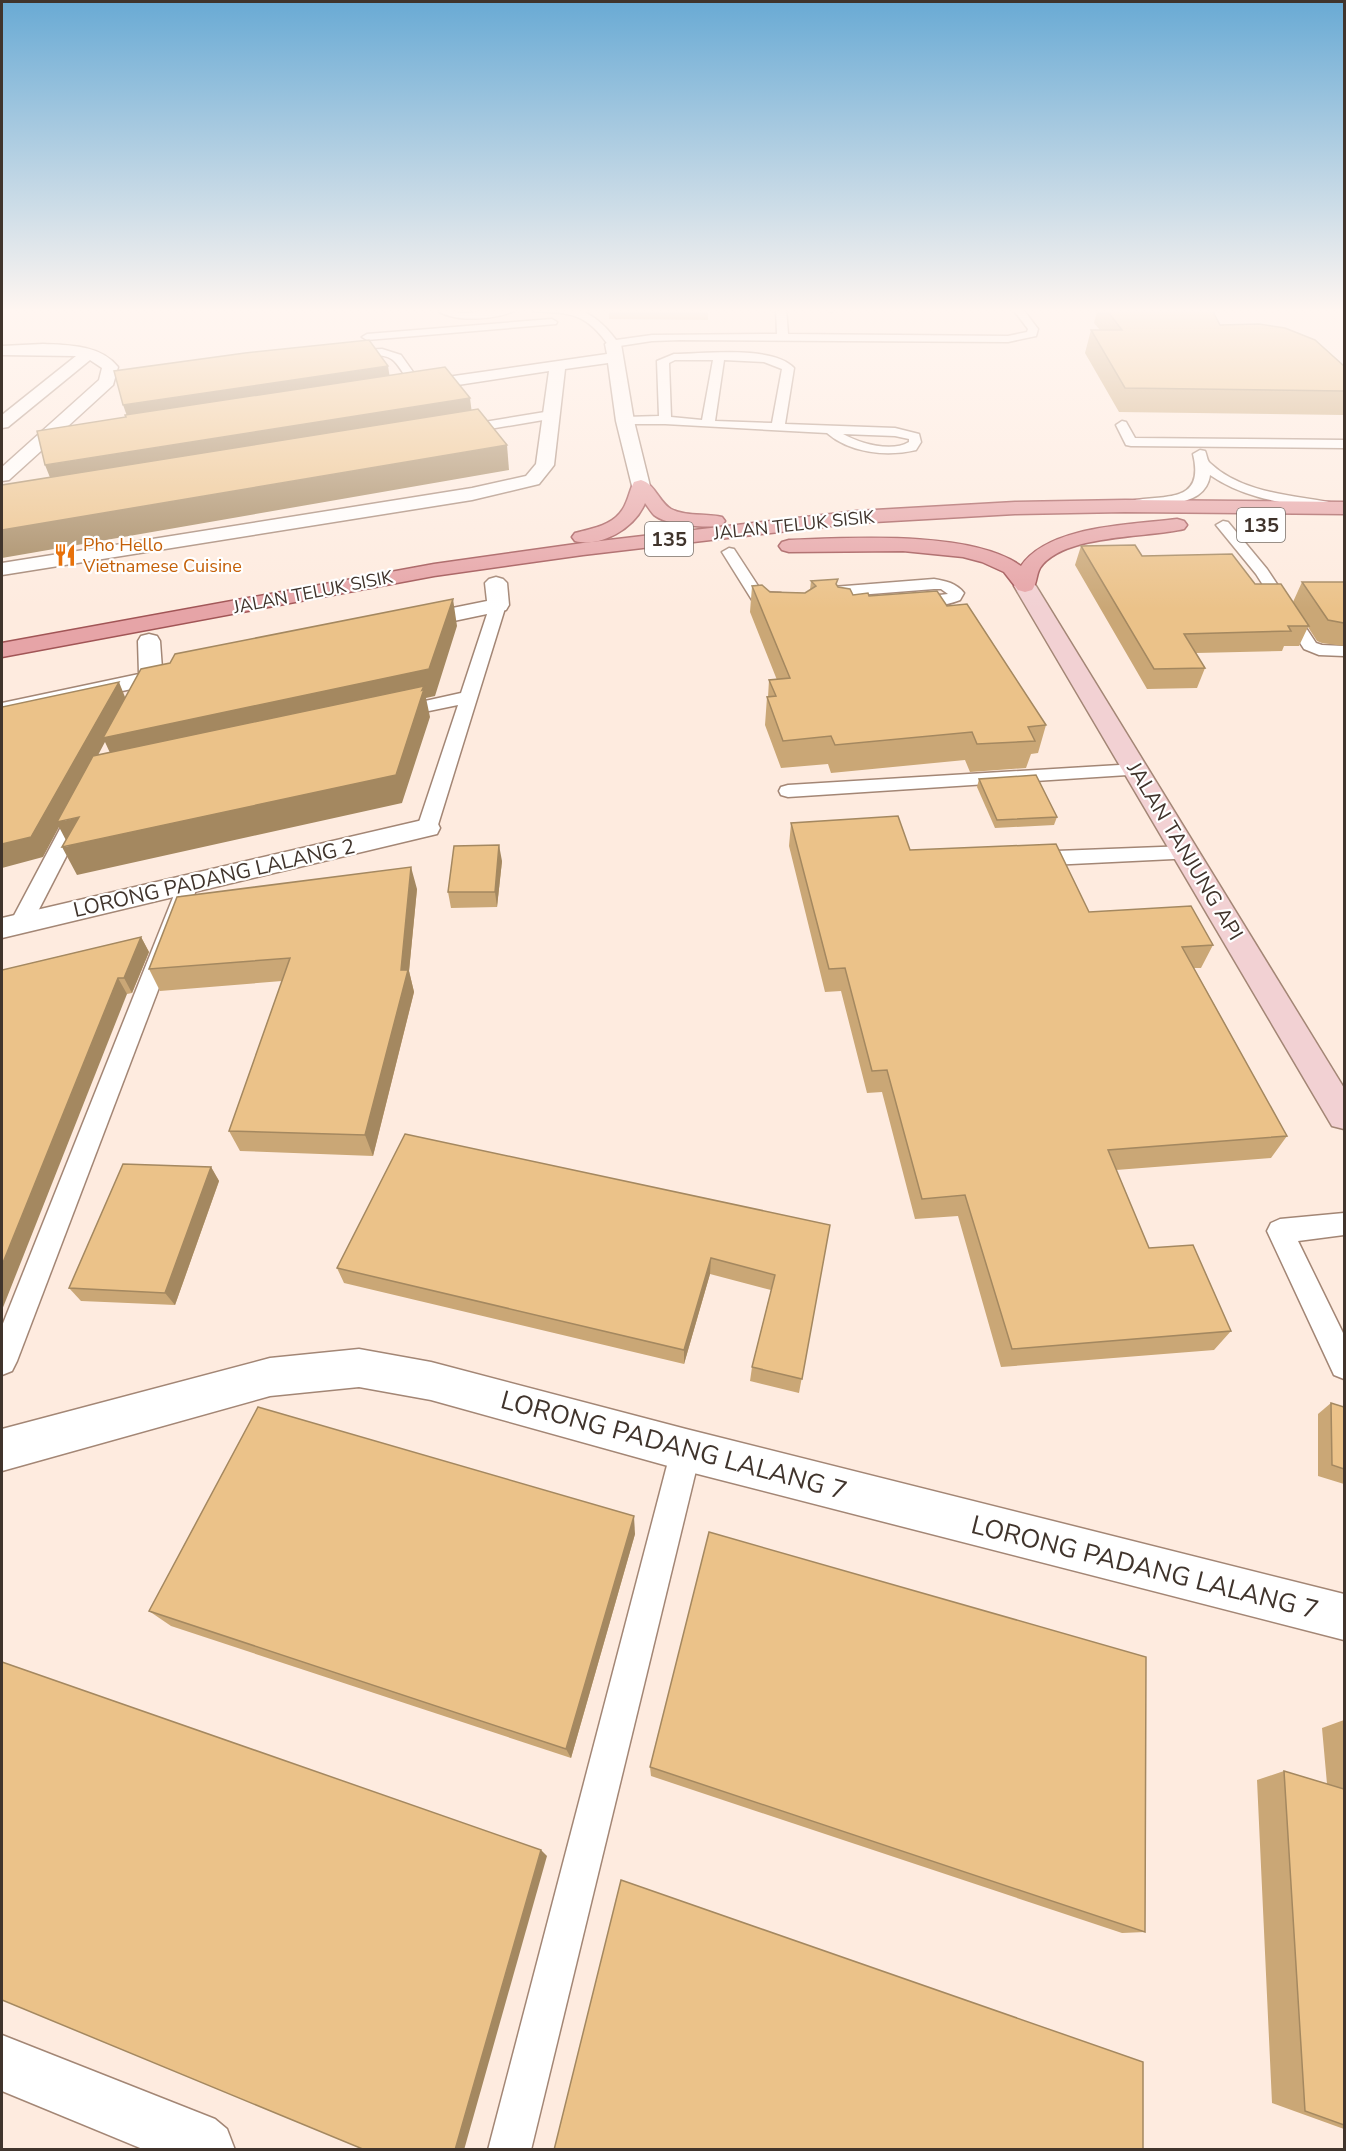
<svg xmlns="http://www.w3.org/2000/svg" width="1346" height="2151" viewBox="0 0 1346 2151" font-family="'Nunito Sans',sans-serif">
	<rect width="100%" height="100%" fill="#feebdf"/>
	<g fill="none" stroke-linecap="round" stroke-linejoin="round">
		<g stroke="#a38675" stroke-width="3">
			<g id="lane">
				<path d="M435,308C445,307 452,312 462,313C481,313 500,306 519,308C503,320 449,324 435,308Z"/>
				<path d="M528,308C568,304 591,306 616,340L652,335L777,334L776,308H786L788,334L1008,336L1027,332L1028,329L1012,308H1022L1038,329L1036,336L1008,342L680,340L652,341L613,347L609,346C586,313 572,313 533,311Z"/>
				<path d="M826,308H836V309L831,312Z"/>
				<path d="M552,319L557,322L556,324L367,340L362,337L367,334Z"/>
				<path d="M382,349L401,355L423,386L421,389H413C407,380 401,368 394,361C380,347 353,365 339,354L345,351Z"/>
				<path d="M674,354C704,354 773,345 794,368L785,424L895,428L919,434L921,442L916,450C886,457 850,453 827,433L665,424H621L619,421L621,418L625,417L659,416L657,361ZM675,360H713L702,420L671,417L669,363ZM724,360L764,362L782,369L772,423L715,421ZM843,434L895,436L909,439V442C891,453 859,443 843,434Z"/>
				<path d="M551,411L555,412L557,415L555,418L460,434L454,430L460,426Z"/>
				<path d="M1122,421L1126,422L1135,438L1344,440V448L1131,446L1126,445L1116,425Z"/>
				<path d="M1200,450L1205,451C1207,455 1207,461 1210,463C1243,494 1293,495 1334,503L1341,507L1334,511C1289,503 1248,501 1210,475C1209,483 1205,490 1198,495C1185,504 1141,512 1125,508L1123,505L1125,502C1160,493 1206,507 1193,454Z"/>
				<path d="M1223,521L1228,522L1267,569L1316,643L1322,645L1344,646V656L1319,655L1304,649L1256,574L1216,525Z"/>
				<path d="M729,548L734,549L762,592L781,593L784,596L781,599L752,600L722,552Z"/>
				<path d="M934,579C946,581 956,583 964,593L960,600C948,605 914,612 905,603L913,598L948,594L941,589H934L820,598L812,593L820,588Z"/>
				<path d="M498,600L506,605L437,828L434,832L427,834L420,832L417,828L458,705L395,718L389,717L386,713L389,709L461,693L490,605Z"/>
				<path d="M1136,764L1143,766L1145,770L1143,774L788,797L781,795L779,791L781,787L788,785Z"/>
				<path d="M80,804L87,806L90,810L32,923L29,928L21,930L13,928L10,923L70,810L73,806Z"/>
				<path d="M1187,846L1194,848L1197,853L1194,858L1030,866L1023,864L1020,859L1023,854L1030,852Z"/>
				<path d="M188,878L195,880L198,885L17,1361L12,1371L2,1375V1326L178,885L181,880Z"/>
				<path d="M1344,1213V1235L1298,1241L1344,1335V1379L1334,1375L1267,1231L1271,1223L1280,1219Z"/>
				<path d="M686,1435L697,1439L701,1450L531,2150H488L671,1450L675,1439Z"/>
			</g>
		</g>
		<g stroke="#a38675" stroke-width="3">
			<g id="street">
				<path d="M613,339L621,344L634,421L650,486L648,490H634L632,486L616,421L608,363L565,369L554,465L551,469L539,484L472,500L2,575V563L472,488L526,476L536,464L549,371L412,392L404,387L412,382L607,354L605,344Z"/>
				<path d="M43,344C69,345 101,345 118,367L113,385L55,438L85,433L91,434L94,438L91,442L41,451L9,480L2,481V467L99,380L102,368L90,360L8,427L2,428V415L76,356L2,355V346Z"/>
				<path d="M496,577L503,579L507,583L509,605L506,610L411,630L403,628L400,623L403,618L487,601L485,583L489,579Z"/>
				<path d="M149,634L157,636L160,641L162,669L179,665L187,667L191,672L187,677L2,717V703L139,674L138,641L141,636Z"/>
				<path d="M427,819L437,822L440,828L437,834L2,938V918Z"/>
				<path d="M359,1349L431,1362L686,1429L1344,1594V1640L686,1471L431,1400L359,1387L270,1396L2,1471V1429L270,1358Z"/>
				<path d="M2,2035L215,2119L227,2129L235,2150H145L2,2091Z"/>
			</g>
		</g>
		<g stroke="#a38675" stroke-width="3">
			<path id="secondary" d="M1025,580L1032,582L1036,586L1344,1088V1129L1332,1126L1014,586L1018,582Z"/>
		</g>
		<g stroke="#a15556" stroke-width="3">
			<g id="primary">
				<path d="M641,480C655,484 659,502 671,509C686,517 706,513 722,517L725,521L722,525C707,529 666,525 654,515C651,512 648,507 645,503C635,528 601,548 575,541L572,537L575,533C594,528 616,525 625,505C629,497 630,489 634,482Z"/>
				<path d="M1125,500L1344,502V514L1125,512L1015,514L857,523L583,555L434,576L2,657V643L434,564L583,543L857,511L1015,502Z"/>
				<path d="M1177,519L1184,521L1187,525L1184,529C1147,538 1063,534 1040,568C1036,575 1037,584 1032,590L1025,592L1018,590L1004,572L982,562L963,557L903,551L789,552L782,550L779,546L782,542L789,540C849,538 972,530 1021,566C1049,525 1132,525 1177,519Z"/>
			</g>
		</g>
		<use href="#lane" fill="#fff" fill-rule="evenodd"/>
		<use href="#street" fill="#fff" fill-rule="evenodd"/>
		<use href="#secondary" fill="#f2d1d3" fill-rule="evenodd"/>
		<use href="#primary" fill="#e6a4a7" fill-rule="evenodd"/>
	</g>
	<g fill="#caa776">
		<path d="M609,308H708V320L609,319Z"/>
		<path d="M1098,308H1211L1220,325L1344,366V415L1119,412L1085,353L1091,330H1100L1094,323Z"/>
		<path d="M1081,546L1142,556L1255,584L1293,602L1302,582H1344V646L1322,643L1317,641L1308,627L1299,646H1284L1282,651L1196,653L1205,668L1197,688L1147,689L1075,565Z"/>
		<path d="M811,581L837,585L838,587L853,595L947,606L1046,725L1038,753L1031,754L1026,768L970,772L965,760L831,773L828,764L781,768L765,725L767,697H768L769,680H777L750,612L752,586L770,592L805,593L810,590Z"/>
		<path d="M979,779L1057,817L1054,825L995,828L977,787Z"/>
		<path d="M791,823L910,850L1089,912L1213,945L1201,968H1194L1287,1136L1271,1158L1116,1170L1149,1248L1231,1331L1214,1350L1001,1367L958,1216L915,1219L882,1092L867,1093L841,991L825,992L789,846Z"/>
		<path d="M502,861L497,907L451,908L448,892Z"/>
		<path d="M417,889L409,971L414,992L373,1156L240,1151L229,1131L282,981L160,991L149,969Z"/>
		<path d="M141,937L149,952L132,993L127,994L2,970Z"/>
		<path d="M211,1167L219,1181L175,1305L81,1301L69,1288Z"/>
		<path d="M830,1225L799,1393L750,1381L752,1367L771,1290L710,1274L684,1364L344,1283L337,1268Z"/>
		<path d="M1331,1403L1344,1407V1484L1318,1476V1414Z"/>
		<path d="M635,1534L571,1758L171,1626L149,1611Z"/>
		<path d="M1344,1720V2129L1272,2103L1257,1780L1284,1771L1327,1784L1322,1728Z"/>
		<path d="M650,1767L1145,1932L1122,1933L651,1776Z"/>
	</g>
	<g fill="#a48860" fill-rule="evenodd">
		<path d="M388,366L391,385L130,424L123,405Z"/>
		<path d="M470,398L473,422L55,490L45,465Z"/>
		<path d="M507,445L509,470L2,558V530Z"/>
		<path d="M453,599L457,626L435,696L426,698L430,717L402,803L77,875L62,847L69,846L59,827L43,857L2,868V844L119,682L127,702ZM105,742L116,766L79,817L63,821Z"/>
		<path d="M499,845L502,861L497,907L495,892Z"/>
		<path d="M411,867L417,889L409,971L414,992L373,1156L365,1135L401,970Z"/>
		<path d="M141,937L149,952L132,993L124,978Z"/>
		<path d="M118,978L127,994L2,1310V1265Z"/>
		<path d="M211,1167L219,1181L175,1305L165,1293Z"/>
		<path d="M711,1258L710,1274L684,1364V1350Z"/>
		<path d="M634,1516L635,1534L571,1758L566,1749Z"/>
		<path d="M541,1850L547,1856L464,2150H455Z"/>
	</g>
	<g fill="#ebc289" stroke="#a48860" stroke-width="1.5">
		<path d="M1105,308H1211L1220,325L1259,324L1285,328L1315,340L1344,366V391L1125,388L1091,330H1122Z"/>
		<path d="M369,340L388,366L123,405L114,371L245,353Z"/>
		<path d="M445,367L470,398L45,465L37,431L126,417L125,415Z"/>
		<path d="M478,409L507,445L2,530V485Z"/>
		<path d="M1135,545L1142,556L1232,554L1255,584H1281L1309,626H1288L1291,631L1184,634L1205,668L1154,669L1081,546Z"/>
		<path d="M838,579L836,584L838,587L850,589L853,595L868,593L869,596L937,591L947,606L967,604L1046,725L1028,727L1035,741L977,744L972,732L835,745L831,736L783,741L767,697L776,696L769,680L790,678L752,586L762,585L770,592L805,593L816,586L811,581Z"/>
		<path d="M1302,582H1344V623L1328,620Z"/>
		<path d="M453,599L429,669L103,738L141,669L170,663L175,654Z"/>
		<path d="M119,682L31,837L2,844V707Z"/>
		<path d="M424,686L422,690L424,689L396,775L62,847L79,817L57,822L93,756Z"/>
		<path d="M1036,775L1057,817L997,820L979,779Z"/>
		<path d="M898,816L910,850L1056,844L1089,912L1191,906L1213,945L1182,947L1287,1136L1108,1150L1149,1248L1193,1245L1231,1331L1012,1349L965,1195L922,1199L887,1070L872,1071L845,968L829,969L791,823Z"/>
		<path d="M499,845L495,892H448L454,846Z"/>
		<path d="M411,867L401,970H408L365,1135L229,1131L290,958L149,969L177,897Z"/>
		<path d="M141,937L124,978H118L2,1265V970Z"/>
		<path d="M405,1134L830,1225L802,1379L752,1367L775,1275L711,1258L684,1350L337,1268Z"/>
		<path d="M123,1164L211,1167L165,1293L69,1288Z"/>
		<path d="M1331,1403L1344,1407V1469L1332,1465Z"/>
		<path d="M258,1407L634,1516L566,1749L149,1611Z"/>
		<path d="M709,1532L1146,1657L1145,1932L650,1767Z"/>
		<path d="M2,1662L541,1850L455,2150H365L2,2000Z"/>
		<path d="M1284,1771L1344,1789V2125L1305,2111Z"/>
		<path d="M621,1880L1143,2062V2150H554Z"/>
	</g>
	<linearGradient id="sky" x2="0" y2="1"><stop stop-color="#69aad4"/><stop offset="0.51" stop-color="#fff6f1"/><stop offset="1" stop-color="#fff6f1" stop-opacity="0"/></linearGradient>
	<rect width="1346" height="609" fill="url(#sky)"/>
	<defs>
		<g id="restaurant-bare" transform="scale(1.8)"><path d="M-5-6h1v4h1v-4h1v4h1v-4h1v5L-1.5 .5V6h-2V.5L-5-1ZM5-6V6H3V1.5H1.5Q1.5-4 5-6Z" fill="#e8710a" stroke="#fff" stroke-width="2.5" paint-order="stroke"/></g>
	</defs>
	<g fill-rule="evenodd">
		<use href="#restaurant-bare" x="65" y="555"/>
	</g>
	<g text-anchor="middle" stroke-width="4.5" stroke-linejoin="round" paint-order="stroke">
		<g font-size="18" fill="#40342c" stroke="#fff">
			<text transform="translate(794 525) rotate(-6)" y="6">JALAN TELUK SISIK</text>
			<text transform="translate(313 592) rotate(-11)" y="6">JALAN TELUK SISIK</text>
		</g>
		<g font-size="18" fill="#c56008" stroke="#fff" text-anchor="start">
			<text x="83" y="551">Pho Hello<tspan x="83" dy="21">Vietnamese Cuisine</tspan></text>
		</g>
		<g fill="#fff" stroke="#79716b" stroke-width="1.5">
			<rect x="1237" y="508" width="48" height="34" rx="4.5"/>
			<rect x="645" y="522" width="48" height="34" rx="4.5"/>
		</g>
		<g font-size="20" font-weight="bold" fill="#40342c">
			<text x="1261" y="532">135</text>
			<text x="669" y="546">135</text>
		</g>
		<g font-size="21" fill="#40342c" stroke="#fff">
			<text transform="translate(1185 851) rotate(59)" y="7">JALAN TANJUNG API</text>
			<text transform="translate(214 878) rotate(-13)" y="7">LORONG PADANG LALANG 2</text>
		</g>
		<g font-size="26" fill="#40342c" stroke="#fff">
			<text transform="translate(674 1445) rotate(15)" y="9">LORONG PADANG LALANG 7</text>
			<text transform="translate(1145 1567) rotate(14)" y="9">LORONG PADANG LALANG 7</text>
		</g>
	</g>
	<rect width="1346" height="2151" fill="none" stroke="#40342c" stroke-width="6"/>
</svg>
